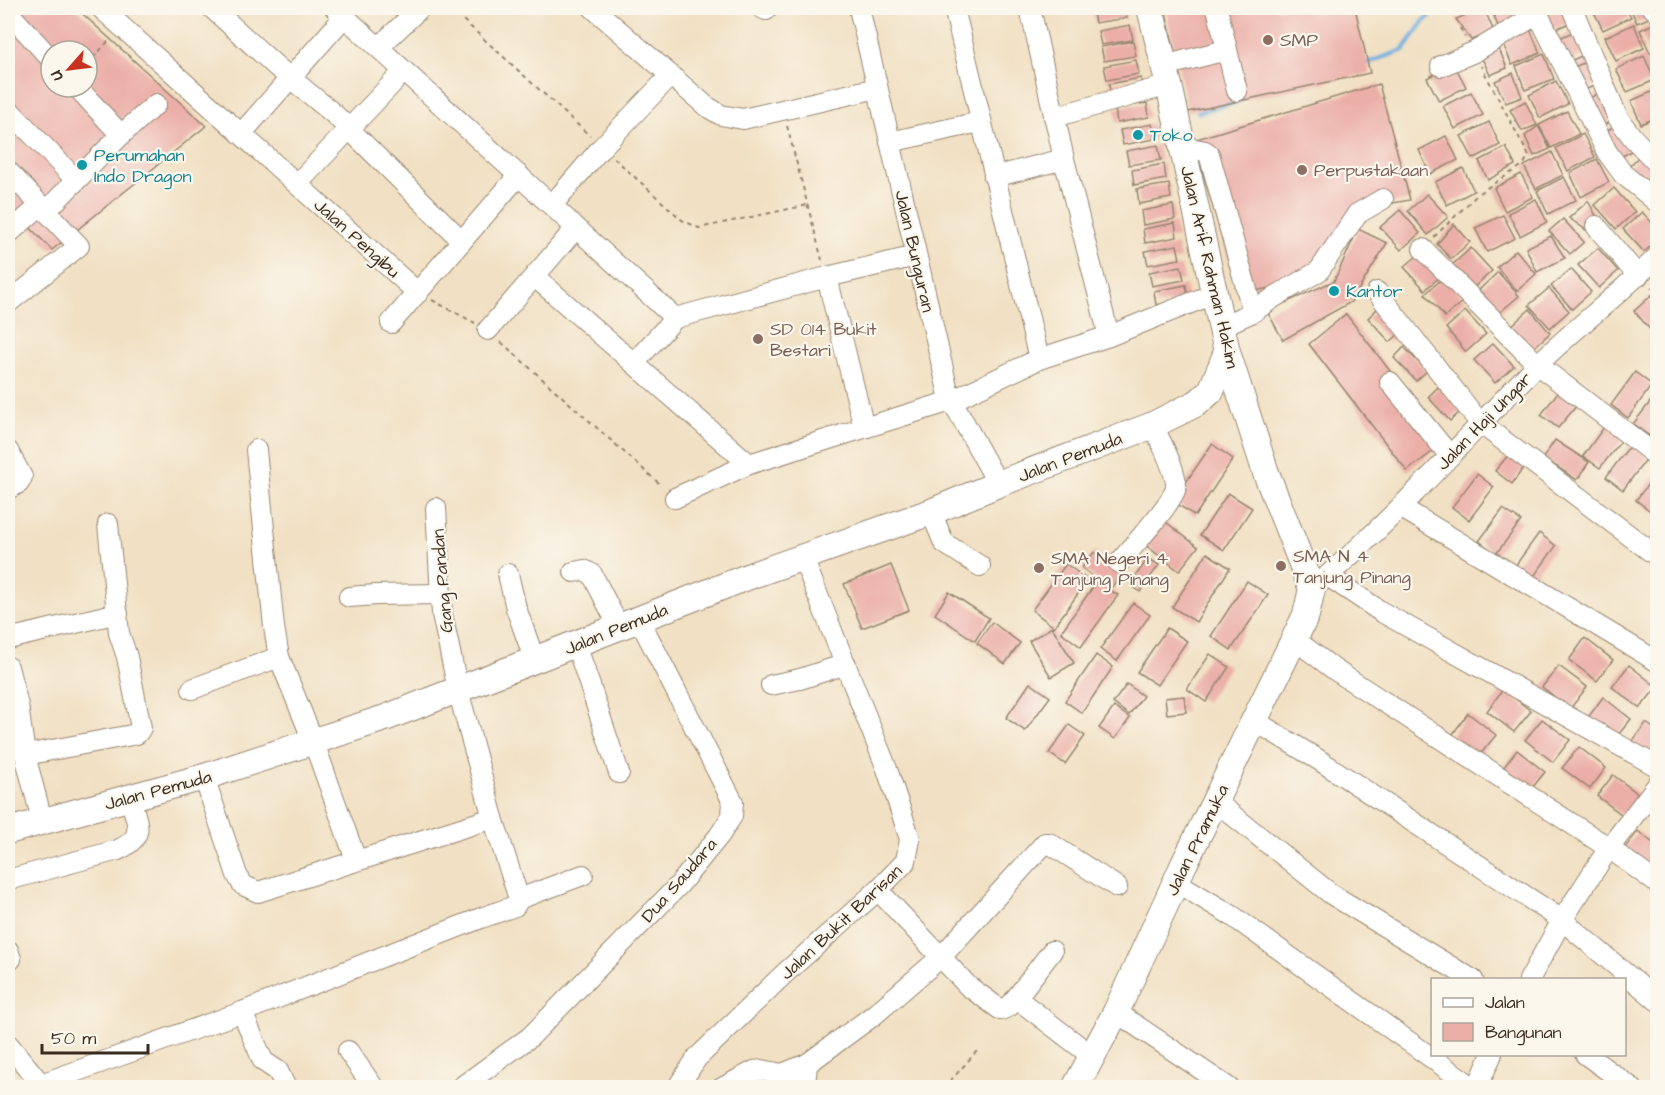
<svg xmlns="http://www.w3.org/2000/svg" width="1665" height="1095" viewBox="0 0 1665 1095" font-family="'Architects Daughter',sans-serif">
	<rect width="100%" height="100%" fill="#fbf7ec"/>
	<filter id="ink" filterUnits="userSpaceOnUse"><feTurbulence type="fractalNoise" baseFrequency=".0167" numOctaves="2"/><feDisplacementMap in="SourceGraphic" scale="12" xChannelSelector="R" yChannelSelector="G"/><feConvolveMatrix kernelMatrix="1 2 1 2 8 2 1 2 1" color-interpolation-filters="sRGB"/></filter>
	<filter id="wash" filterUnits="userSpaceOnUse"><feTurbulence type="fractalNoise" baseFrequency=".008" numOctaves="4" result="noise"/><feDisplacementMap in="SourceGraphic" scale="24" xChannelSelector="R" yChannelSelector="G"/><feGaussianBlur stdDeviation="1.35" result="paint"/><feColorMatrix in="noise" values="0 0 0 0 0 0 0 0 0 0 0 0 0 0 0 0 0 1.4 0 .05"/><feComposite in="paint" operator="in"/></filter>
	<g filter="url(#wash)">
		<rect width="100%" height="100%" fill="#f1e0c3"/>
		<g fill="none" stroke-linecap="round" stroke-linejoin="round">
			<g stroke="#68aedf" stroke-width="4.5">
				<path d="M1362,65L1404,50L1424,21L1438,8"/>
				<path d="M1198,112L1239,101"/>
			</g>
		</g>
		<g id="blocks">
			<g fill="#ebafa8" fill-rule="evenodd">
				<path d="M8,8H76L206,126L52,250L8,205ZM51,51H87V87H51Z"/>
				<path d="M1100,8H1125L1127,18L1095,23L1092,9Z"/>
				<path d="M1165,8H1355L1370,73L1188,112Z"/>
				<path d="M1484,8L1494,32L1471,40L1456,19Z"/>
				<path d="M1491,8H1522L1527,19L1499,29Z"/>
				<path d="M1541,8H1566L1572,22L1551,31Z"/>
				<path d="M1592,8H1626L1631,17L1603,30Z"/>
				<path d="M1630,8H1647L1654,16L1637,23Z"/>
				<path d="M1658,22V50L1650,53L1640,30Z"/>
				<path d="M1634,24L1644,48L1616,61L1605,37Z"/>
				<path d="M1130,25L1133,40L1101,45L1098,31Z"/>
				<path d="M1530,29L1540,53L1512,65L1502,41Z"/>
				<path d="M1579,29L1588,53L1566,63L1555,40Z"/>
				<path d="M1133,41L1136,56L1104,61L1101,47Z"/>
				<path d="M1497,44L1507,68L1490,75L1479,52Z"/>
				<path d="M1544,54L1554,79L1525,90L1516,66Z"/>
				<path d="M1644,56L1655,80L1627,92L1616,69Z"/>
				<path d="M1136,60L1139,74L1107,80L1104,66Z"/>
				<path d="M1591,60L1601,83L1580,92L1569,69Z"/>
				<path d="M1454,64L1466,87L1439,101L1427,78Z"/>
				<path d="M1513,73L1522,97L1506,103L1495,81Z"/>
				<path d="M1141,78L1142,89L1111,99L1109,84Z"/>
				<path d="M1556,81L1568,104L1540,118L1529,95Z"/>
				<path d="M1379,84L1410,200L1354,210L1327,277L1239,294L1193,140Z"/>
				<path d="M1658,89V117L1641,124L1631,101Z"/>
				<path d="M1603,90L1615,119L1597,129L1585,101Z"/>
				<path d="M1471,92L1483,115L1455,129L1443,106Z"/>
				<path d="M1525,101L1537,125L1522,131L1510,110Z"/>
				<path d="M1147,103L1149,117L1117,123L1115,108Z"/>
				<path d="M1567,111L1579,134L1551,148L1539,125Z"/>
				<path d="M1489,122L1500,145L1473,159L1461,136Z"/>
				<path d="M1619,122L1636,148L1616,160L1601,136Z"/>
				<path d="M1152,124L1155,139L1123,145L1120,130Z"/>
				<path d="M1538,126L1550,149L1534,156L1525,136Z"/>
				<path d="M1583,134L1595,157L1568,171L1556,148Z"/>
				<path d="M1446,136L1458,160L1430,174L1419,150Z"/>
				<path d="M1158,145L1161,160L1129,165L1126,151Z"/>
				<path d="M1506,147L1515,165L1488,180L1479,161Z"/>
				<path d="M1552,152L1563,175L1536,189L1524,166Z"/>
				<path d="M1642,153L1658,168V182L1648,192L1624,172Z"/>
				<path d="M1597,159L1609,182L1581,197L1570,173Z"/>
				<path d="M1164,164L1166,179L1134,185L1132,170Z"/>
				<path d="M1463,168L1474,191L1447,205L1435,182Z"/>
				<path d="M1521,174L1533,197L1505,211L1494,188Z"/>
				<path d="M1564,177L1576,200L1548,214L1537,191Z"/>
				<path d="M1169,184L1171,198L1139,204L1137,189Z"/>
				<path d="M1614,188L1635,212L1616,229L1595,205Z"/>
				<path d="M1427,194L1448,217L1428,235L1408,211Z"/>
				<path d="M1536,199L1547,222L1520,236L1508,213Z"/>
				<path d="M1588,201L1598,219L1586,230L1569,218Z"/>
				<path d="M1173,205L1175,219L1143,225L1141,211Z"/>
				<path d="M1400,210L1420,233L1401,250L1380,227Z"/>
				<path d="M1642,212L1658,229V240L1644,252L1623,229Z"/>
				<path d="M1503,215L1515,238L1487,252L1475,228Z"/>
				<path d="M1563,219L1584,242L1570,254L1549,231Z"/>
				<path d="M1175,223L1177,237L1145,243L1143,229Z"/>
				<path d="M1454,224L1470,242L1451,259L1437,244Z"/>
				<path d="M1358,229L1387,243L1351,302L1283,340L1267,311L1334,281Z"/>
				<path d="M1551,236L1565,258L1537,272L1526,248Z"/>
				<path d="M1177,245L1180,259L1148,265L1145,251Z"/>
				<path d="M1471,248L1492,271L1473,288L1452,265Z"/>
				<path d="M1598,248L1618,271L1599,288L1578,265Z"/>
				<path d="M1424,250L1444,273L1425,290L1404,267Z"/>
				<path d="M1516,250L1536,274L1517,291L1497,267Z"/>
				<path d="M1181,266L1184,280L1152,286L1149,272Z"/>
				<path d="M1571,269L1591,292L1572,309L1551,286Z"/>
				<path d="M1498,272L1519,296L1499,313L1479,290Z"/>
				<path d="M1444,277L1465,300L1445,317L1425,294Z"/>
				<path d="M1186,285L1188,299L1156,305L1154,291Z"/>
				<path d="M1549,288L1569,311L1550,328L1529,305Z"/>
				<path d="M1653,294L1658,299V331L1654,334L1634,311Z"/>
				<path d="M1378,308L1401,332L1390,342L1368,318Z"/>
				<path d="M1530,309L1550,333L1531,350L1510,327Z"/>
				<path d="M1465,311L1486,334L1466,352L1446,328Z"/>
				<path d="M1346,314L1445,442L1407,471L1309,344Z"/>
				<path d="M1493,343L1514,366L1495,383L1474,360Z"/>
				<path d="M1404,347L1427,371L1416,381L1394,358Z"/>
				<path d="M1635,372L1652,385L1628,418L1611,405Z"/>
				<path d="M1438,387L1461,411L1450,421L1428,397Z"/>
				<path d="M1560,389L1578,404L1558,428L1541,415Z"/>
				<path d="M1658,392V428L1651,437L1633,424Z"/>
				<path d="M1607,423L1625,436L1600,468L1583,456Z"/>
				<path d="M1555,440L1589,462L1577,480L1543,458Z"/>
				<path d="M1212,444L1233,459L1195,516L1173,501Z"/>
				<path d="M1631,444L1648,457L1623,490L1606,477Z"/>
				<path d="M1510,453L1524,467L1512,484L1495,471Z"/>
				<path d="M1658,471V507L1653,513L1636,500Z"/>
				<path d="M1477,474L1494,487L1469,520L1452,507Z"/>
				<path d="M1228,493L1252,508L1224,550L1200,535Z"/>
				<path d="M1503,509L1521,521L1496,554L1479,541Z"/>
				<path d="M1162,519L1198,547L1179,571L1143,543Z"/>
				<path d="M1539,533L1556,546L1532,579L1515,566Z"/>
				<path d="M1094,552L1122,572L1110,590L1118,595L1081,647L1061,632L1098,580L1082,568Z"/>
				<path d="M1207,553L1230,568L1196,622L1172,607Z"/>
				<path d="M1148,558L1159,565L1140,592L1130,584Z"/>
				<path d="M1066,564L1088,580L1054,627L1032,610Z"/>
				<path d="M891,565L909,610L862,628L844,584Z"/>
				<path d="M1247,581L1268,595L1231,650L1211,636Z"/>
				<path d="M949,592L989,618L975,641L935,614Z"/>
				<path d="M1133,603L1150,615L1117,661L1100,649Z"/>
				<path d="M992,622L1020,643L1005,664L977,643Z"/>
				<path d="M1052,627L1074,663L1051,677L1029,641Z"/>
				<path d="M1167,628L1187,641L1157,685L1137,672Z"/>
				<path d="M1585,638L1613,660L1597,681L1569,660Z"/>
				<path d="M1210,654L1229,667L1206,702L1187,689Z"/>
				<path d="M1096,655L1113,667L1082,713L1065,701Z"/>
				<path d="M1629,665L1657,687L1640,708L1612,687Z"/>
				<path d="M1559,666L1587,687L1570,709L1542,687Z"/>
				<path d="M1030,683L1050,697L1025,731L1006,718Z"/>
				<path d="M1127,684L1143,696L1129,715L1113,703Z"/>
				<path d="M1503,689L1531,711L1514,732L1487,711Z"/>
				<path d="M1184,696L1186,712L1167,714L1165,698Z"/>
				<path d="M1603,697L1631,719L1614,740L1587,719Z"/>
				<path d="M1114,707L1130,718L1115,739L1099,728Z"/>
				<path d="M1468,713L1496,735L1479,756L1452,735Z"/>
				<path d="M1542,719L1570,740L1553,762L1525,740Z"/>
				<path d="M1646,723L1658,731V765L1630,744Z"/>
				<path d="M1069,725L1085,736L1065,764L1049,753Z"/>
				<path d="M1579,747L1606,768L1590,789L1562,768Z"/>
				<path d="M1517,750L1545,772L1528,793L1500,772Z"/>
				<path d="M1613,775L1641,796L1625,817L1597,796Z"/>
				<path d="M1638,831L1658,847V863L1649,874L1621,853Z"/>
			</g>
		</g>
	</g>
	<g filter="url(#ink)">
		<use href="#blocks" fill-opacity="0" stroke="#968570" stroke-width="1.5"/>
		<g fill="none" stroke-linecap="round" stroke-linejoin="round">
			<g stroke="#968570" stroke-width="22">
				<g id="minor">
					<path d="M101,8L418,293"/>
					<path d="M212,8L277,67L334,114L462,241"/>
					<path d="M335,8L675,318L634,363"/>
					<path d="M593,8L706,106L721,115L743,119L877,88"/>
					<path d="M762,8L766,10"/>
					<path d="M859,8L949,395L998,484"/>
					<path d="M954,8L1039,359"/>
					<path d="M1030,8L1064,159L1109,336"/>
					<path d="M1217,8L1237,91"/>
					<path d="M1535,8L1607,152L1623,174L1658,203"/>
					<path d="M1572,8L1618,118L1633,138L1658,164"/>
					<path d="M1653,8L1658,13"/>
					<path d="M8,12L51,59"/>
					<path d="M379,47L420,8"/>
					<path d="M1164,66L1226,50"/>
					<path d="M1441,66L1474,52L1538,14"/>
					<path d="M8,109L76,180"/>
					<path d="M1054,117L1169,85"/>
					<path d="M241,134L345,16"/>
					<path d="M121,135L156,104"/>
					<path d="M890,142L980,122"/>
					<path d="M1182,146L1205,151L1209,154L1253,312"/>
					<path d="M8,171L79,246L8,303"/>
					<path d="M994,177L1064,159"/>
					<path d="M297,184L404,71"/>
					<path d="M552,205L602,147L670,76"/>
					<path d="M46,211L121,135L77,87"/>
					<path d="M1596,226L1638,276"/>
					<path d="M8,234L41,205"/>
					<path d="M1423,249L1538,365L1658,457"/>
					<path d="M535,277L749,464"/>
					<path d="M1377,292L1480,423L1658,557"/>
					<path d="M675,318L827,277L916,256"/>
					<path d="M391,323L519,175"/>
					<path d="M1222,326L1253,312L1276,296L1319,271L1357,214L1383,199"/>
					<path d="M488,330L576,228"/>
					<path d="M1390,382L1450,456"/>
					<path d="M864,428L951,401L1039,359L1109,336L1213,294"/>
					<path d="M256,450L274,627L279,657L314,743L356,860"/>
					<path d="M8,451L22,477L19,483L8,489"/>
					<path d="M675,498L749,464L864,428L827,277"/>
					<path d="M1402,508L1658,662"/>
					<path d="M931,512L944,543L980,566"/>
					<path d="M1119,563C1130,549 1174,502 1176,487C1177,471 1160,441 1153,425"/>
					<path d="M574,572L584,570L592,574L619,627"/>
					<path d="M508,574L516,608L535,661"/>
					<path d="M1328,576L1380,611L1658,767"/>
					<path d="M1312,589C1392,522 1460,444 1532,370C1572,330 1618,296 1658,256"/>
					<path d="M349,597L376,595L440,594"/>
					<path d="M8,639L118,613"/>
					<path d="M1294,639L1335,670L1609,848L1658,884"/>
					<path d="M576,644L619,773"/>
					<path d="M8,667L18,705L25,755L42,820"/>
					<path d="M771,685L800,679L846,664"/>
					<path d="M192,689L279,657"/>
					<path d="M1255,721L1319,760L1562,920L1658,1001"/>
					<path d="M25,755L137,734L141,728L127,657L119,633L108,524"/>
					<path d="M204,777L237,875L243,885L258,892L493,818"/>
					<path d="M1215,801L1331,894L1473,980"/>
					<path d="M8,880L118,850C147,836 137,824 130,798"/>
					<path d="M1176,882L1231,915L1474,1088"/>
					<path d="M878,890L968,986L1001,1010L1010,1006L1052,951"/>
					<path d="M519,899L583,875"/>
					<path d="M8,950L11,959"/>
					<path d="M1529,980L1562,920L1609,848L1658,784"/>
					<path d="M1016,998L1092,1056"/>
					<path d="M242,1012L263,1061L278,1071L286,1088"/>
					<path d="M1116,1012L1229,1088"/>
					<path d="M8,1044L41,1084L42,1088"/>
					<path d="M348,1051L374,1088"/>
					<path d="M1585,1054L1632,1088"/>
					<path d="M41,1084L242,1012L481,918L515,906L519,899L493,818L458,690L442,614L436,508"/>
					<path d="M460,1088L530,1037L679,885L719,836L732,816L733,802L639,619"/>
					<path d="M677,1088L697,1058L784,974L878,890L906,861L910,839L887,769L803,558"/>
					<path d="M722,1088L754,1071L762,1070L782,1074L807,1064L874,1015L941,957L1045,843H1049L1117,887"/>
					<path d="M798,1088L806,1076L807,1064"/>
					<path d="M1477,1088L1492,1054"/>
				</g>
			</g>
			<g stroke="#968570" stroke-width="28">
				<g id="major">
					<path d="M8,831L204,777L385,718L755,574L931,512L998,484L1153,425L1197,403L1211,391L1227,352"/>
					<path d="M1075,1088L1116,1012L1184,864L1306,615L1312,589L1266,473L1227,352L1169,85L1150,8"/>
				</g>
			</g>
			<g stroke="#968570" stroke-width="2" stroke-dasharray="4.5 4.5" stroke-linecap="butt">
				<path d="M450,8L590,136"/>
				<path d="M134,14L140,8"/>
				<path d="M1460,28L1465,37"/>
				<path d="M87,65L111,38"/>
				<path d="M787,126L822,260"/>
				<path d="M614,158L682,220L699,228L808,205"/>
				<path d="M1434,237L1479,193L1523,165L1529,156L1481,66"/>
				<path d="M1651,287L1658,293"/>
				<path d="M432,300L475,323"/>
				<path d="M501,342L662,486"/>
				<path d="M944,1088L977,1051"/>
			</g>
			<use href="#minor" stroke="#fff" stroke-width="20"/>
			<use href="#major" stroke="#fff" stroke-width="26"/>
		</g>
	</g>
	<g fill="#8d6e63" stroke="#fbf7ec" stroke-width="2">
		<circle cx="1268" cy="40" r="6"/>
		<circle cx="1302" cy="170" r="6"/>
		<circle cx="758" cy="339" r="6"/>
		<circle cx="1281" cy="566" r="6"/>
		<circle cx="1039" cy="568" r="6"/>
	</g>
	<g fill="#0f9aa8" stroke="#fbf7ec" stroke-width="2">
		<circle cx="1138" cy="135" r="6"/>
		<circle cx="82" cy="165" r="6"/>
		<circle cx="1334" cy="291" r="6"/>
	</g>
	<g text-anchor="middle" stroke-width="4.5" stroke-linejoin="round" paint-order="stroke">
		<g font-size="18" fill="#785e54" stroke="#fbf7ec" text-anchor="start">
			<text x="1280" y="46">SMP</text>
			<text x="1314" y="176">Perpustakaan</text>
			<text x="770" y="335">SD 014 Bukit<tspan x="770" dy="21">Bestari</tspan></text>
			<text x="1293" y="562">SMA N 4<tspan x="1293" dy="21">Tanjung Pinang</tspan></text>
			<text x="1051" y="564">SMA Negeri 4<tspan x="1051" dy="21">Tanjung Pinang</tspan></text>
		</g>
		<g font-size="18" fill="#0d838f" stroke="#fbf7ec" text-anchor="start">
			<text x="1150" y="141">Toko</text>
			<text x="94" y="161">Perumahan<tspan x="94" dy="21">Indo Dragon</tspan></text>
			<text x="1346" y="297">Kantor</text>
		</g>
		<g font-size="18" fill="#3b2a1e" stroke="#fbf7ec">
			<text transform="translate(357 238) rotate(42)" y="6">Jalan Pengibu</text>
			<text transform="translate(915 251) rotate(77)" y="6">Jalan Bunguran</text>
			<text transform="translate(1210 267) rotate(77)" y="6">Jalan Arif Rahman Hakim</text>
			<text transform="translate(1484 421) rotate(-46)" y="6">Jalan Haji Ungar</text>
			<text transform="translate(1070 457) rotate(-21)" y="6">Jalan Pemuda</text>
			<text transform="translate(442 581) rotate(-95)" y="6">Gang Pandan</text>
			<text transform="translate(616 629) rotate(-22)" y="6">Jalan Pemuda</text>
			<text transform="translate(158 790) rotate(-15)" y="6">Jalan Pemuda</text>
			<text transform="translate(1197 840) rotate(-64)" y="6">Jalan Pramuka</text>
			<text transform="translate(679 880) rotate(-49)" y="6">Dua Saudara</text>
			<text transform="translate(841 922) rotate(-43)" y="6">Jalan Bukit Barisan</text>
		</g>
	</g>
	<rect width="1665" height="1095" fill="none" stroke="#fbf7ec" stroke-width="30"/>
	<rect x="1431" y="978" width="195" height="78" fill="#fbf7ec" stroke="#aea59a" stroke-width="1.5"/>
	<rect x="1443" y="998" width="30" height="9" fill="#ffffff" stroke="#aea59a" stroke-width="1.5"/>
	<text x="1485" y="1008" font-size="18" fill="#3b2a1e">Jalan</text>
	<rect x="1443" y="1023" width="30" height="18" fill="#ebafa8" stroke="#aea59a" stroke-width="1.5"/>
	<text x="1485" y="1038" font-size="18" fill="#3b2a1e">Bangunan</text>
	<g transform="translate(69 69) rotate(242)"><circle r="28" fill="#fbf7ec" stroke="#aea59a" stroke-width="1.5"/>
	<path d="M0-4.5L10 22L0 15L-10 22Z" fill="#c8321e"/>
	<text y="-9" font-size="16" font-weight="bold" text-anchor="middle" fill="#3b2a1e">U</text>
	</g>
	<path d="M42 1044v9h106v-9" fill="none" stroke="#3b2a1e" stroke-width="3"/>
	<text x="51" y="1044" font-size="18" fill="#3b2a1e" stroke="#fbf7ec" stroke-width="4.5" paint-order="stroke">50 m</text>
</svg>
